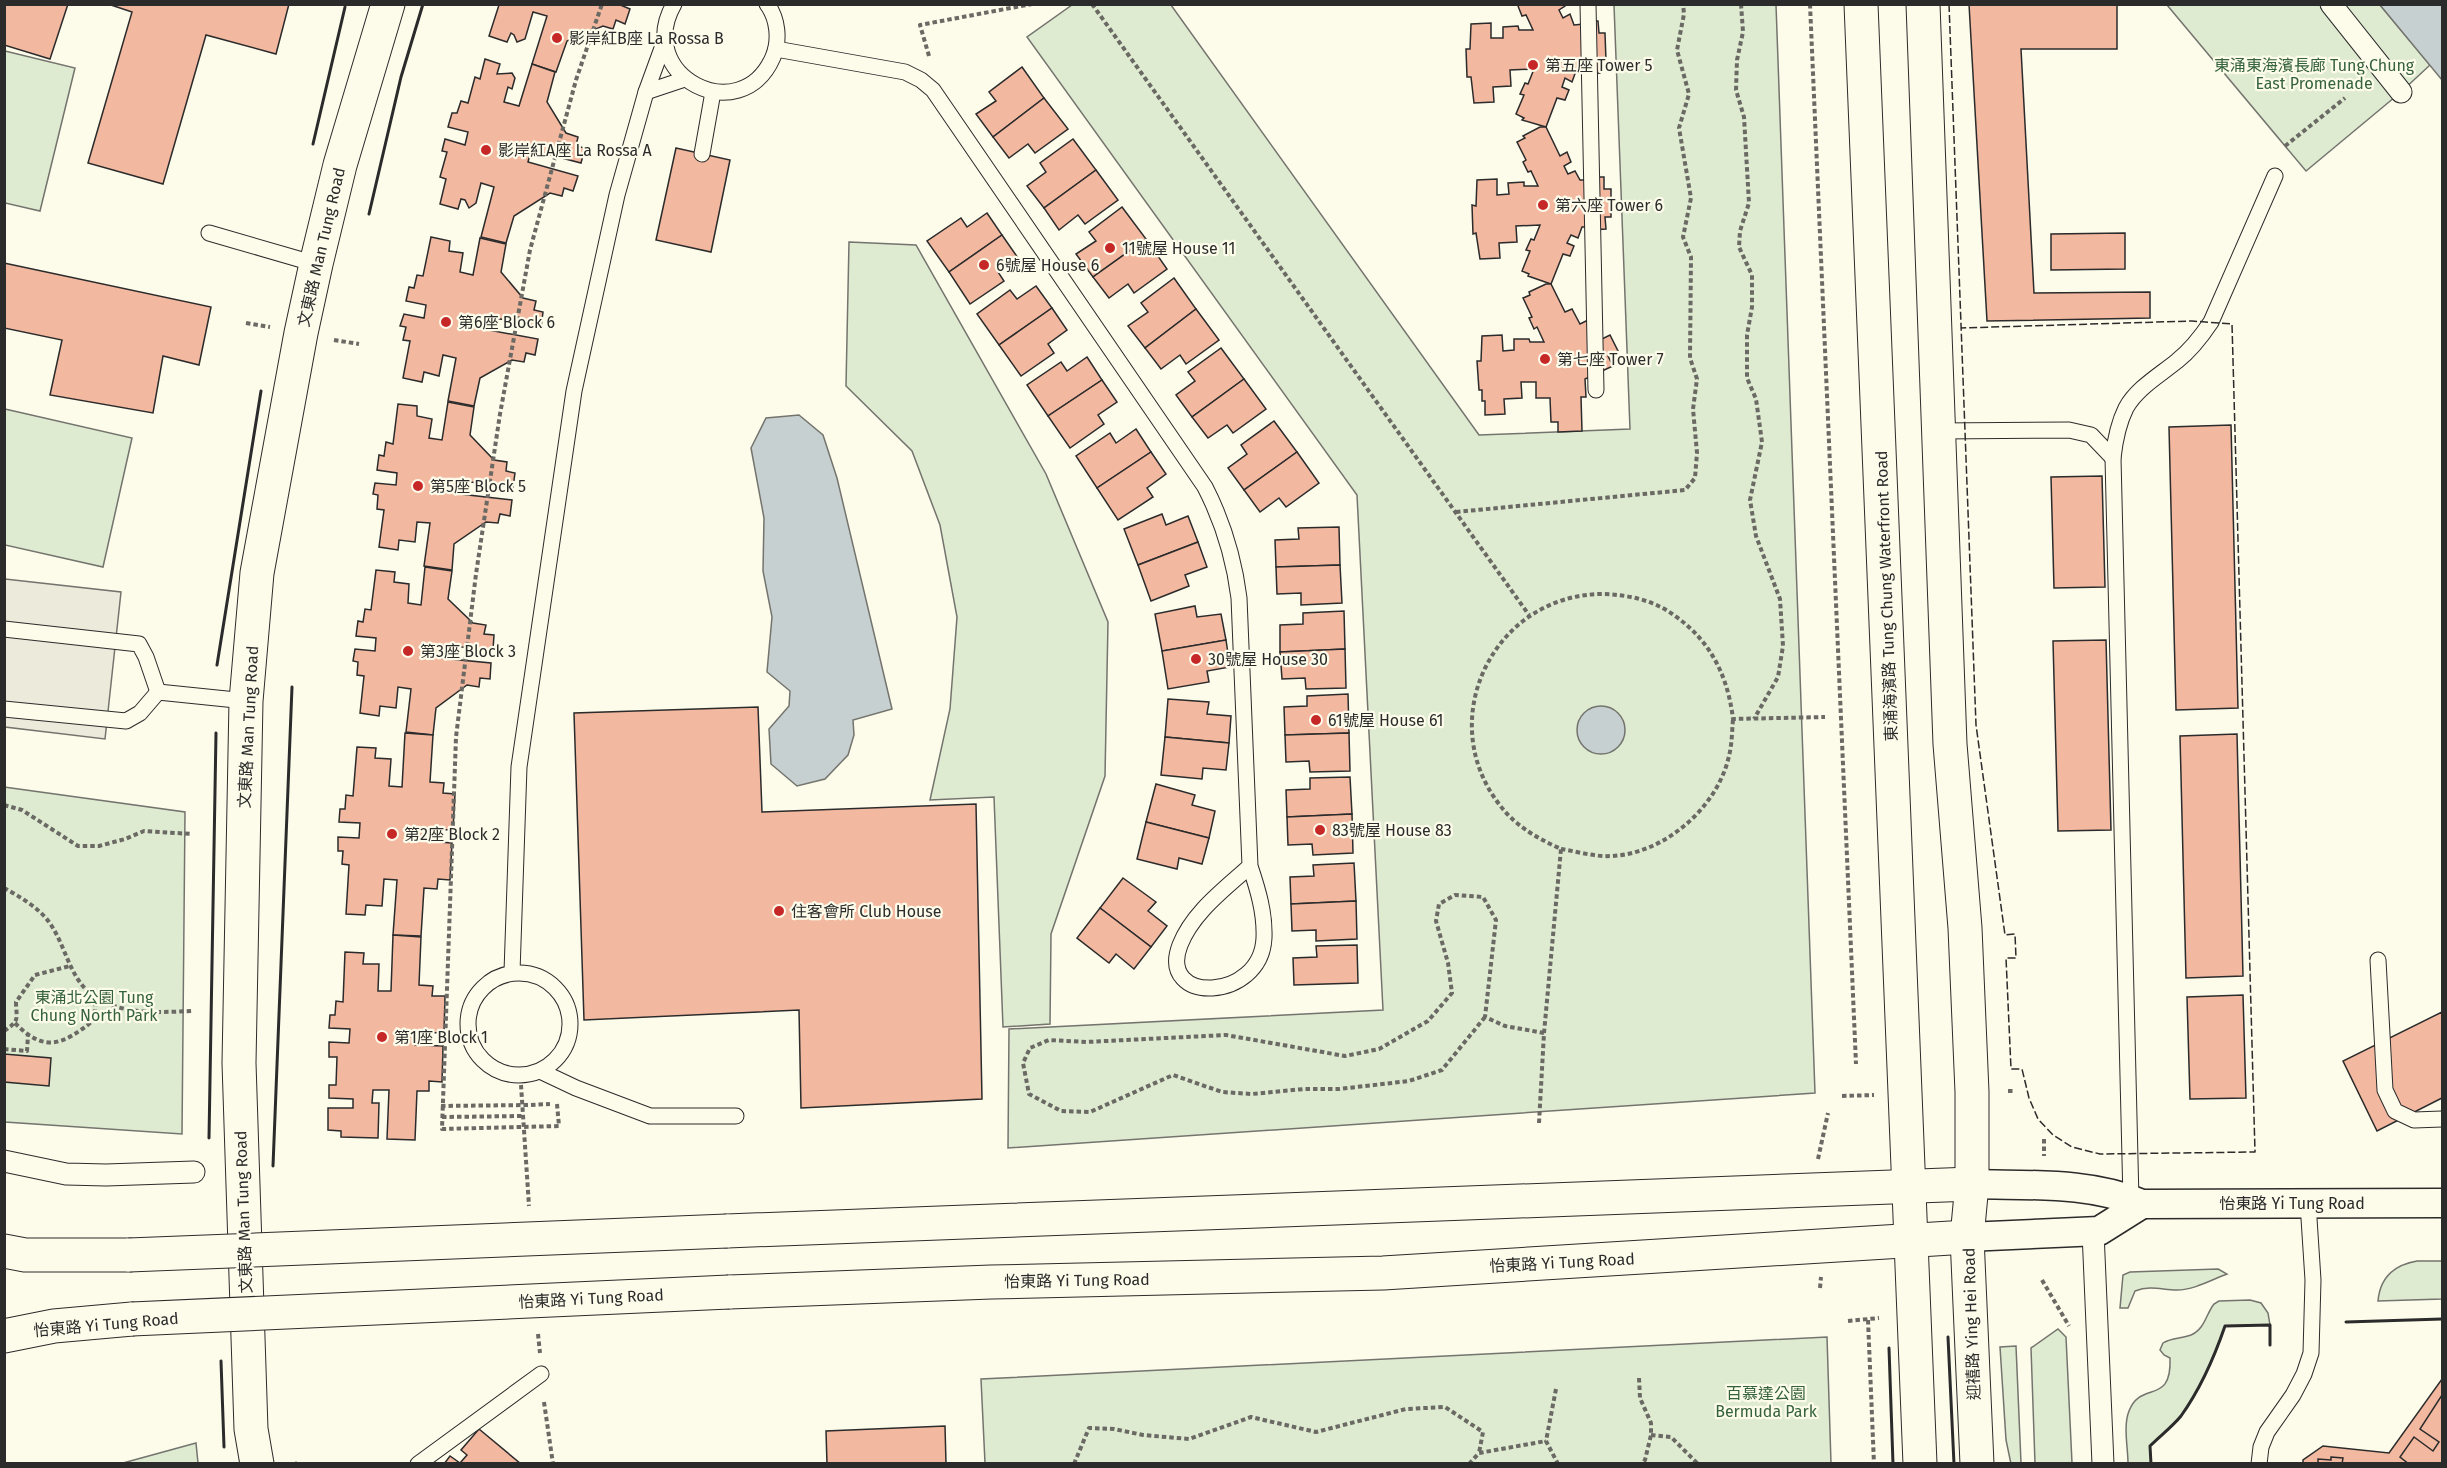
<svg xmlns="http://www.w3.org/2000/svg" width="2447" height="1468" viewBox="0 0 2447 1468" font-family="'Fira Sans','Noto Sans TC',sans-serif">
	<rect width="100%" height="100%" fill="#fdfbea"/>
	<g fill="#deebd1" stroke="#74746e" stroke-width="1.5">
		<path d="M1072,5H1171L1479,435L1630,429L1614,5H1776L1815,1093L1008,1148L1009,1029L1383,1010L1357,495L1027,37Z"/>
		<path d="M2167,5H2380L2430,65L2401,92L2306,171Z"/>
		<path d="M5,51L75,68L40,211L5,203Z"/>
		<path d="M849,242L916,245L1046,474L1108,622L1105,776L1051,934L1050,1024L1003,1027L994,797L930,800L950,709L957,617L940,525L912,451L846,386Z"/>
		<path d="M5,409L132,438L103,567L5,545Z"/>
		<path d="M4,787L185,812L182,1134L5,1122Z"/>
		<path d="M2417,1261H2442V1299L2378,1301C2380,1278 2394,1265 2417,1261Z"/>
		<path d="M2218,1269L2227,1274C2211,1280 2194,1290 2177,1290C2162,1290 2151,1285 2135,1291L2128,1308H2120L2123,1275L2130,1272Z"/>
		<path d="M2250,1300L2261,1303L2268,1313L2270,1325L2225,1326C2214,1358 2201,1388 2181,1416C2172,1427 2160,1436 2150,1446L2151,1463H2128C2128,1448 2123,1426 2129,1411C2141,1380 2172,1406 2170,1358L2164,1355L2160,1350L2163,1343C2172,1337 2181,1339 2191,1335C2205,1329 2206,1314 2214,1304L2219,1301Z"/>
		<path d="M2058,1329L2066,1337L2072,1463H2035L2031,1348Z"/>
		<path d="M1827,1337L1831,1463H985L981,1379Z"/>
		<path d="M2016,1346L2021,1463L2011,1464L2006,1440L2000,1347Z"/>
		<path d="M196,1443L198,1463H123Z"/>
	</g>
	<path fill="#eceadb" stroke="#74746e" stroke-width="1.5" d="M5,579L121,592L105,739L5,727Z"/>
	<g fill="#c7d0d0" stroke="#74746e" stroke-width="1.5">
		<path d="M2380,5H2442V80Z"/>
		<path d="M799,415L823,435L837,478L892,709L853,720L854,735L848,755L825,779L797,786L771,764L769,729L789,706L790,691L767,672L772,617L763,571L764,518L751,448L766,418Z"/>
		<circle cx="1601" cy="730" r="24"/>
	</g>
	<g fill="#f2b8a0" stroke="#2b2b2b" stroke-width="1.5">
		<path d="M4,4H68L50,59L4,45Z"/>
		<path d="M108,4H289L276,54L206,35L163,184L88,163L132,12Z"/>
		<path d="M497,4H618L630,9L625,24L616,20L613,29L603,26L567,41L556,72L532,64L547,16L533,12L525,39L517,42L514,35L511,33L507,42L489,36L499,5Z"/>
		<path d="M1520,4H1565V6L1559,10L1563,18L1570,14L1574,25L1584,24L1583,21H1598L1599,33H1605L1606,61H1600V73L1585,74V71H1576L1572,82L1565,78L1562,87L1569,90L1565,100L1557,98L1546,127L1522,120L1524,118L1516,114L1524,95L1520,94L1525,83L1528,84L1534,69L1510,70L1511,86L1493,87L1494,102L1474,103L1471,77H1467L1466,49H1470L1471,24L1491,23V38H1503V27L1518,26L1519,30H1533L1526,15L1522,16L1518,6Z"/>
		<path d="M1969,4H2117V49H2021L2034,293L2150,292V318L1987,321Z"/>
		<path d="M485,59L500,64L497,74L512,73L515,78L512,89L508,87L504,102L519,106L532,64L555,72L547,102L566,133L578,137L576,146L585,148L581,163L531,150L528,162L578,176L573,191L564,188L562,196L550,193L514,216L506,243L481,237L494,187L481,183L476,203L469,208L465,200L461,199L458,209L440,204L446,179L440,177L447,152L442,151L445,139L465,145L468,132L448,127L452,113H457L461,101L468,103L475,77L480,79Z"/>
		<path d="M1022,67L1044,98L993,137L976,114L996,101L989,92Z"/>
		<path d="M1044,98L1068,129L1035,153L1028,144L1009,158L993,137Z"/>
		<path d="M1540,127H1546L1560,156L1567,152L1571,162L1564,166L1568,174L1575,171L1580,180H1589V177H1604V189H1611V217H1605L1606,229L1591,230V227H1582L1578,238L1571,235L1567,243L1574,246L1570,256L1563,254L1551,284L1528,276L1529,274L1522,271L1530,251L1526,250L1531,239L1534,240L1540,225L1516,226L1517,242L1499,243L1500,258L1480,259L1476,233L1473,234L1472,205L1476,206L1477,180L1497,179V195L1509,194L1508,183L1524,182V186H1538L1531,171L1528,172L1523,162L1526,160L1517,142L1525,138L1523,136Z"/>
		<path d="M1073,139L1096,170L1044,208L1027,186L1046,172L1040,163Z"/>
		<path d="M676,148L730,160L711,252L656,240Z"/>
		<path d="M1096,170L1118,200L1085,224L1078,215L1059,230L1044,208Z"/>
		<path d="M1122,207L1146,239L1093,277L1076,254L1096,241L1089,232Z"/>
		<path d="M987,213L1002,235L949,272L927,241L961,218L967,227Z"/>
		<path d="M2125,233V269L2051,270V234Z"/>
		<path d="M1002,235L1018,258L998,272L1004,281L970,304L949,272Z"/>
		<path d="M431,237L450,241L449,251L463,253L460,272L473,275L480,238L506,244L501,272L523,298L536,301L534,310L543,312L541,327L490,317L488,330L538,339L535,355L526,353L524,362L512,360L480,378L474,406L448,401L456,358L443,355L439,376L424,372L422,382L403,378L410,341L403,340L406,327L400,326L404,314L424,318L426,305L406,301L409,287L414,288L417,275L423,276Z"/>
		<path d="M1146,239L1167,269L1134,293L1128,284L1109,298L1093,277Z"/>
		<path d="M4,263L211,307L199,365L163,356L153,413L50,395L62,340L4,328Z"/>
		<path d="M1174,278L1196,309L1145,348L1128,326L1148,312L1141,303Z"/>
		<path d="M1546,284H1551L1565,312L1572,309L1580,324L1590,319L1600,340L1610,335L1618,351L1608,356L1613,366L1585,379L1586,397H1581L1582,431L1558,432V422H1551L1550,398H1536V382H1521L1522,398L1504,399L1505,414L1485,415V401H1482V390H1479L1477,361H1481L1482,336L1502,335L1503,351L1514,350V339H1529L1530,342H1544L1537,327L1534,329L1529,318L1532,317L1523,298L1530,295L1529,292Z"/>
		<path d="M1036,286L1052,308L999,345L977,314L1010,290L1017,299Z"/>
		<path d="M1052,308L1067,330L1048,344L1054,353L1021,376L999,345Z"/>
		<path d="M1196,309L1219,340L1186,364L1180,355L1161,369L1145,348Z"/>
		<path d="M1221,348L1244,379L1192,417L1176,395L1195,381L1188,372Z"/>
		<path d="M1087,357L1102,380L1048,416L1027,385L1061,362L1067,371Z"/>
		<path d="M1244,379L1266,409L1233,433L1227,425L1208,438L1192,417Z"/>
		<path d="M1102,380L1117,402L1098,415L1104,424L1070,448L1048,416Z"/>
		<path d="M448,402L474,407L470,435L494,460L507,462L506,471L515,473L513,487L462,481L460,494L512,500L510,516L500,514L498,523L486,522L454,544L452,570L424,566L430,523L417,522L415,542L399,540L398,550L379,547L384,510L377,509L378,495L373,494L375,483L396,485L397,473L377,470L379,455L384,456L386,442L393,444L398,404L417,406V416L432,419L429,438L442,440Z"/>
		<path d="M1274,421L1297,452L1244,490L1228,468L1247,454L1241,445Z"/>
		<path d="M2231,425L2238,708L2176,710L2169,427Z"/>
		<path d="M1136,429L1151,452L1097,488L1076,456L1110,433L1116,443Z"/>
		<path d="M1151,452L1166,474L1147,488L1153,497L1118,520L1097,488Z"/>
		<path d="M1297,452L1319,483L1286,507L1279,498L1260,512L1244,490Z"/>
		<path d="M2102,476L2105,587L2054,588L2051,477Z"/>
		<path d="M1162,514L1166,525L1188,516L1198,542L1138,565L1124,529Z"/>
		<path d="M1339,527L1340,565L1276,567L1275,540L1299,539L1298,528Z"/>
		<path d="M1198,542L1207,567L1185,575L1189,586L1151,601L1138,565Z"/>
		<path d="M1340,565L1342,603L1301,605V593L1277,594L1276,567Z"/>
		<path d="M425,567L452,571L448,599L473,623L486,625L484,634L494,635L493,650L441,645L440,658L491,663L490,679L480,678L479,687L467,685L436,708L433,735L406,732L411,689L398,687L396,708L380,706L379,716L360,713L364,676L357,675L358,662L353,661L355,649L375,651L376,638L356,636L358,621L363,622L365,609L371,610L376,570L395,572L394,582L409,584L408,603L421,605Z"/>
		<path d="M1195,606L1197,617L1221,614L1226,640L1162,651L1155,614Z"/>
		<path d="M1344,611L1345,649L1280,652V625L1303,624V613Z"/>
		<path d="M1226,640L1230,667L1207,671L1209,682L1168,689L1162,651Z"/>
		<path d="M2106,640L2111,830L2058,831L2053,641Z"/>
		<path d="M1345,649L1346,688L1306,689L1305,678L1282,679L1280,652Z"/>
		<path d="M1348,694L1349,733L1285,735L1284,707L1307,706V696Z"/>
		<path d="M1168,699L1209,702L1207,714L1231,716L1229,743L1165,737Z"/>
		<path d="M758,707L762,812L976,804L982,1099L801,1108L799,1010L584,1020L574,713Z"/>
		<path d="M405,733L433,735L430,782L444,783L443,793L455,794L453,830L425,829L424,841L452,843L450,880L438,879L437,889L424,888L421,936L393,935L397,880L384,879L382,906L366,905L365,915L346,914L349,865L342,864L343,851H338V837L359,838L360,823L339,822L340,809H345L346,795L353,796L357,747L376,748L375,758L391,759L389,786L402,787Z"/>
		<path d="M1349,733L1350,771L1310,772L1309,761L1286,762L1285,735Z"/>
		<path d="M2237,734L2243,976L2186,978L2180,736Z"/>
		<path d="M1165,737L1229,743L1226,770L1203,768L1202,779L1161,775Z"/>
		<path d="M1350,777L1352,814L1287,817L1286,790L1310,789V778Z"/>
		<path d="M1156,784L1195,795L1192,805L1215,811L1209,838L1146,822Z"/>
		<path d="M1352,814L1353,853L1313,855L1312,844L1288,845L1287,817Z"/>
		<path d="M1146,822L1209,838L1202,864L1179,858L1177,869L1137,859Z"/>
		<path d="M1354,863L1356,901L1291,904L1290,877L1314,876L1313,865Z"/>
		<path d="M1123,878L1156,902L1148,911L1167,926L1151,947L1100,908Z"/>
		<path d="M1356,901L1357,939L1316,941V930L1292,931L1291,904Z"/>
		<path d="M1100,908L1151,947L1134,969L1116,954L1109,963L1077,938Z"/>
		<path d="M393,935L421,937L419,985L433,986L432,996H445L444,1033L415,1032V1045L443,1046L442,1082L429,1081V1091H417L415,1140L387,1139L389,1090H373L372,1103H379L378,1138L341,1137V1131L328,1130V1108H353V1099L329,1098V1085H336L337,1057H329V1042L349,1043L350,1029L329,1028L330,1015H335L336,1001L343,1002L345,952L364,953L363,964H379L378,991H391Z"/>
		<path d="M1357,945L1358,983L1294,985L1293,958L1317,957L1316,946Z"/>
		<path d="M2243,995L2246,1098L2190,1099L2187,997Z"/>
		<path d="M2442,1012V1098L2377,1131L2343,1061Z"/>
		<path d="M4,1054L51,1058L49,1086L4,1082Z"/>
		<path d="M2442,1379V1464H2303V1460L2323,1446L2389,1453Z"/>
		<path d="M2442,1395V1464H2409L2400,1457L2414,1437L2433,1451L2439,1442L2420,1429Z"/>
		<path d="M945,1426L946,1464H827L826,1431Z"/>
		<path d="M479,1429L521,1464H444L450,1456L460,1463L467,1455L461,1450Z"/>
		<path d="M2331,1457L2343,1458L2342,1464H2318V1459L2331,1460Z"/>
	</g>
	<g fill="none" stroke-linecap="round" stroke-linejoin="round">
		<g stroke="#2b2b2b" stroke-width="17">
			<g id="service">
				<path d="M674,4C633,76 741,131 773,57C780,40 778,19 767,4"/>
				<path d="M1588,4L1596,390"/>
				<path d="M776,49L905,72L921,80L933,90L1205,487C1224,524 1234,558 1239,598L1250,866C1258,890 1265,913 1264,938C1261,1002 1157,1005 1180,945C1193,912 1225,889 1250,866"/>
				<path d="M646,92L685,79"/>
				<path d="M702,154L713,92"/>
				<path d="M209,233L316,264"/>
				<path d="M1938,431L2069,430L2091,435L2113,458"/>
				<path d="M4,629L139,644L146,657L158,692"/>
				<path d="M158,692L246,701"/>
				<path d="M4,709L126,721L140,713L158,692"/>
				<path d="M2378,960L2385,1090L2395,1111L2414,1120L2442,1119"/>
				<path d="M512,972L519,767L574,391L617,195L646,92L665,40"/>
				<circle cx="519" cy="1024" r="51"/>
				<path d="M540,1071L576,1088L650,1116H736"/>
				<path d="M2131,1200L2113,458C2115,440 2118,424 2126,408C2137,388 2160,375 2177,361C2191,350 2201,337 2211,322L2275,176"/>
				<path d="M418,1464L541,1374"/>
				<path d="M2259,1464L2261,1447L2267,1432L2293,1395L2304,1374L2311,1353L2313,1280L2308,1203"/>
			</g>
		</g>
		<g stroke="#2b2b2b" stroke-width="23">
			<g id="pedestrian">
				<path d="M2331,4L2401,92"/>
				<path d="M4,1161L66,1174L106,1175L194,1172"/>
				<path d="M2093,1232L2103,1464"/>
			</g>
		</g>
		<g stroke="#2b2b2b" stroke-width="31">
			<g id="minor">
				<path d="M1972,1184C2027,1186 2090,1181 2142,1204L2442,1203"/>
				<path d="M1967,1237L2099,1231L2142,1204"/>
			</g>
		</g>
		<g stroke="#2b2b2b" stroke-width="35">
			<path id="tertiary" d="M257,1464L251,1429L239,1063L246,701L257,573L301,333L316,264L340,165L388,4"/>
		</g>
		<g stroke="#2b2b2b" stroke-width="35">
			<g id="secondary">
				<path d="M1861,4L1920,1464"/>
				<path d="M1923,4L1950,744L1965,928L1972,1092V1184L1967,1237L1977,1464"/>
			</g>
		</g>
		<g stroke="#2b2b2b" stroke-width="35">
			<g id="primary">
				<path d="M727,1231L1972,1184"/>
				<path d="M4,1251L25,1255H129"/>
				<path d="M729,1292L991,1282L1383,1273L1967,1237"/>
				<path d="M4,1336L54,1326L132,1319"/>
			</g>
		</g>
		<g stroke="#6a6964" stroke-width="4" stroke-dasharray="4.5 3" stroke-linecap="butt">
			<path d="M1092,4L1529,615"/>
			<path d="M1741,4L1743,32L1737,60L1736,90L1744,117L1749,203L1740,231L1739,247L1752,275V307L1747,335V378L1756,399L1762,442L1750,500L1756,536L1780,599L1783,646L1778,677L1754,719"/>
			<path d="M1810,4L1856,1064"/>
			<path d="M929,56L920,25L1032,4"/>
			<path d="M2285,146L2345,98"/>
			<path d="M246,323L270,327"/>
			<path d="M334,340L359,344"/>
			<path d="M1456,512L1685,490L1695,478L1697,453L1693,409L1697,379L1690,358L1691,257L1683,237L1691,198L1679,128L1689,94L1677,50L1684,14L1683,4"/>
			<path d="M4,805L22,810L78,846H99L125,839L144,831L192,834"/>
			<path d="M1561,849C1574,851 1588,855 1602,856C1659,859 1717,810 1729,756C1732,744 1732,731 1733,719"/>
			<path d="M4,888C19,896 39,908 49,922C68,948 69,985 102,1001C129,1015 164,1012 193,1011"/>
			<path d="M1485,1017L1442,1070L1409,1081L1339,1089H1304L1252,1094L1222,1092L1173,1075L1090,1112L1061,1111L1029,1094L1023,1063L1030,1048L1049,1040L1086,1042L1226,1035L1345,1056L1379,1049L1428,1021L1452,993L1448,963L1436,921L1439,904L1455,895L1483,897L1496,920L1485,1017L1505,1026L1544,1033"/>
			<path d="M15,1023C45,1054 64,1044 94,1020L96,997"/>
			<path d="M4,1031C21,1020 16,1018 16,1002L35,975L70,966"/>
			<path d="M4,1049L27,1051L28,1035"/>
			<path d="M521,1085L529,1206"/>
			<path d="M2008,1091H2015"/>
			<path d="M1842,1096L1874,1095"/>
			<path d="M557,1104L559,1126L442,1129L456,737L476,574L500,414L530,250L576,80L602,4"/>
			<path d="M531,1105L550,1104"/>
			<path d="M442,1117L523,1116"/>
			<path d="M1539,1123L1544,1033L1561,849C1537,838 1515,826 1499,804C1433,718 1495,594 1603,594C1629,595 1654,600 1675,616C1711,641 1728,677 1733,719L1825,717"/>
			<path d="M2044,1139V1156"/>
			<path d="M1818,1159L1828,1113"/>
			<path d="M2042,1280L2069,1326"/>
			<path d="M1820,1288L1821,1277"/>
			<path d="M1868,1320L1874,1464"/>
			<path d="M1848,1321L1879,1318"/>
			<path d="M538,1334L540,1353"/>
			<path d="M1639,1378L1640,1398L1651,1423V1435L1645,1460L1642,1464"/>
			<path d="M1556,1389L1546,1441L1558,1464"/>
			<path d="M544,1402L553,1464"/>
			<path d="M1651,1435L1671,1437L1698,1464"/>
			<path d="M1074,1464L1089,1428L1114,1429L1143,1435L1189,1439L1251,1417L1316,1432L1406,1409L1445,1407L1483,1432L1479,1453"/>
			<path d="M1469,1464L1479,1453L1546,1441"/>
		</g>
		<use href="#service" stroke="#fdfbea" stroke-width="15"/>
		<use href="#pedestrian" stroke="#fdfbea" stroke-width="21"/>
		<use href="#minor" stroke="#fdfbea" stroke-width="28"/>
		<use href="#tertiary" stroke="#fdfbea" stroke-width="33"/>
		<use href="#secondary" stroke="#fdfbea" stroke-width="33"/>
		<use href="#primary" stroke="#fdfbea" stroke-width="33"/>
		<g stroke="#2b2b2b" stroke-width="35" stroke-linecap="butt">
			<g id="primary-bridge">
				<path d="M129,1255L727,1231"/>
				<path d="M132,1319L729,1292"/>
			</g>
		</g>
		<path stroke="#6a6964" stroke-width="4" stroke-dasharray="4.5 3" stroke-linecap="butt" d="M441,1106L531,1105"/>
		<use href="#primary-bridge" stroke="#fdfbea" stroke-width="33"/>
		<path stroke="#2b2b2b" stroke-width="1.5" stroke-dasharray="8 3" stroke-linecap="butt" d="M1949,4L1976,725L2005,935L2015,934L2016,958H2006L2011,1069H2022L2029,1098L2038,1119L2053,1135L2072,1147L2100,1154L2255,1152L2232,324L2192,321L1961,328"/>
		<g stroke="#2b2b2b" stroke-width="3">
			<path d="M313,144L345,7"/>
			<path d="M369,214L401,77L423,4"/>
			<path d="M217,665L261,391"/>
			<path d="M209,1138L216,733"/>
			<path d="M273,1166L292,687"/>
			<path d="M2346,1322L2442,1319"/>
			<path d="M1948,1337L1954,1464"/>
			<path d="M1889,1348L1893,1464"/>
			<path d="M221,1361L224,1447"/>
			<path d="M296,1463V1464"/>
			<path d="M2151,1464L2150,1446C2160,1436 2172,1427 2181,1416C2201,1388 2214,1358 2225,1326L2270,1325V1345"/>
		</g>
	</g>
	<g fill="#c62828" stroke="#fdfbea" stroke-width="2">
		<circle cx="557" cy="38" r="6"/>
		<circle cx="1533" cy="65" r="6"/>
		<circle cx="486" cy="150" r="6"/>
		<circle cx="1543" cy="205" r="6"/>
		<circle cx="1110" cy="248" r="6"/>
		<circle cx="984" cy="265" r="6"/>
		<circle cx="446" cy="322" r="6"/>
		<circle cx="1545" cy="359" r="6"/>
		<circle cx="418" cy="486" r="6"/>
		<circle cx="408" cy="651" r="6"/>
		<circle cx="1196" cy="659" r="6"/>
		<circle cx="1316" cy="720" r="6"/>
		<circle cx="1320" cy="830" r="6"/>
		<circle cx="392" cy="834" r="6"/>
		<circle cx="779" cy="911" r="6"/>
		<circle cx="382" cy="1037" r="6"/>
	</g>
	<g text-anchor="middle" stroke-width="4.5" stroke-linejoin="round" paint-order="stroke">
		<g font-size="16" fill="#2b2b2b" stroke="#fdfbea" text-anchor="start">
			<text x="569" y="44">影岸紅B座 La Rossa B</text>
			<text x="1545" y="71">第五座 Tower 5</text>
			<text x="498" y="156">影岸紅A座 La Rossa A</text>
			<text x="1555" y="211">第六座 Tower 6</text>
			<text x="1122" y="254">11號屋 House 11</text>
			<text x="996" y="271">6號屋 House 6</text>
			<text x="458" y="328">第6座 Block 6</text>
			<text x="1557" y="365">第七座 Tower 7</text>
			<text x="430" y="492">第5座 Block 5</text>
			<text x="420" y="657">第3座 Block 3</text>
			<text x="1208" y="665">30號屋 House 30</text>
			<text x="1328" y="726">61號屋 House 61</text>
			<text x="1332" y="836">83號屋 House 83</text>
			<text x="404" y="840">第2座 Block 2</text>
			<text x="791" y="917">住客會所 Club House</text>
			<text x="394" y="1043">第1座 Block 1</text>
		</g>
		<g font-size="16" fill="#34623c" stroke="#fdfbea">
			<text x="2314" y="71">東涌東海濱長廊 Tung Chung<tspan x="2314" dy="18">East Promenade</tspan></text>
			<text x="94" y="1003">東涌北公園 Tung<tspan x="94" dy="18">Chung North Park</tspan></text>
			<text x="1766" y="1399">百慕達公園<tspan x="1766" dy="18">Bermuda Park</tspan></text>
		</g>
		<g font-size="16" fill="#2b2b2b" stroke="#fdfbea">
			<text transform="translate(321 247) rotate(-77)" y="6">文東路 Man Tung Road</text>
			<text transform="translate(1886 596) rotate(-92)" y="6">東涌海濱路 Tung Chung Waterfront Road</text>
			<text transform="translate(248 727) rotate(-87)" y="6">文東路 Man Tung Road</text>
			<text x="2292" y="1209">怡東路 Yi Tung Road</text>
			<text transform="translate(243 1212) rotate(-92)" y="6">文東路 Man Tung Road</text>
			<text transform="translate(1562 1262) rotate(-3)" y="6">怡東路 Yi Tung Road</text>
			<text transform="translate(1077 1280) rotate(-1)" y="6">怡東路 Yi Tung Road</text>
			<text transform="translate(591 1298) rotate(-3)" y="6">怡東路 Yi Tung Road</text>
			<text transform="translate(106 1324) rotate(-5)" y="6">怡東路 Yi Tung Road</text>
			<text transform="translate(1971 1324) rotate(-92)" y="6">迎禧路 Ying Hei Road</text>
		</g>
	</g>
	<rect width="2447" height="1468" fill="none" stroke="#2b2b2b" stroke-width="12"/>
</svg>
